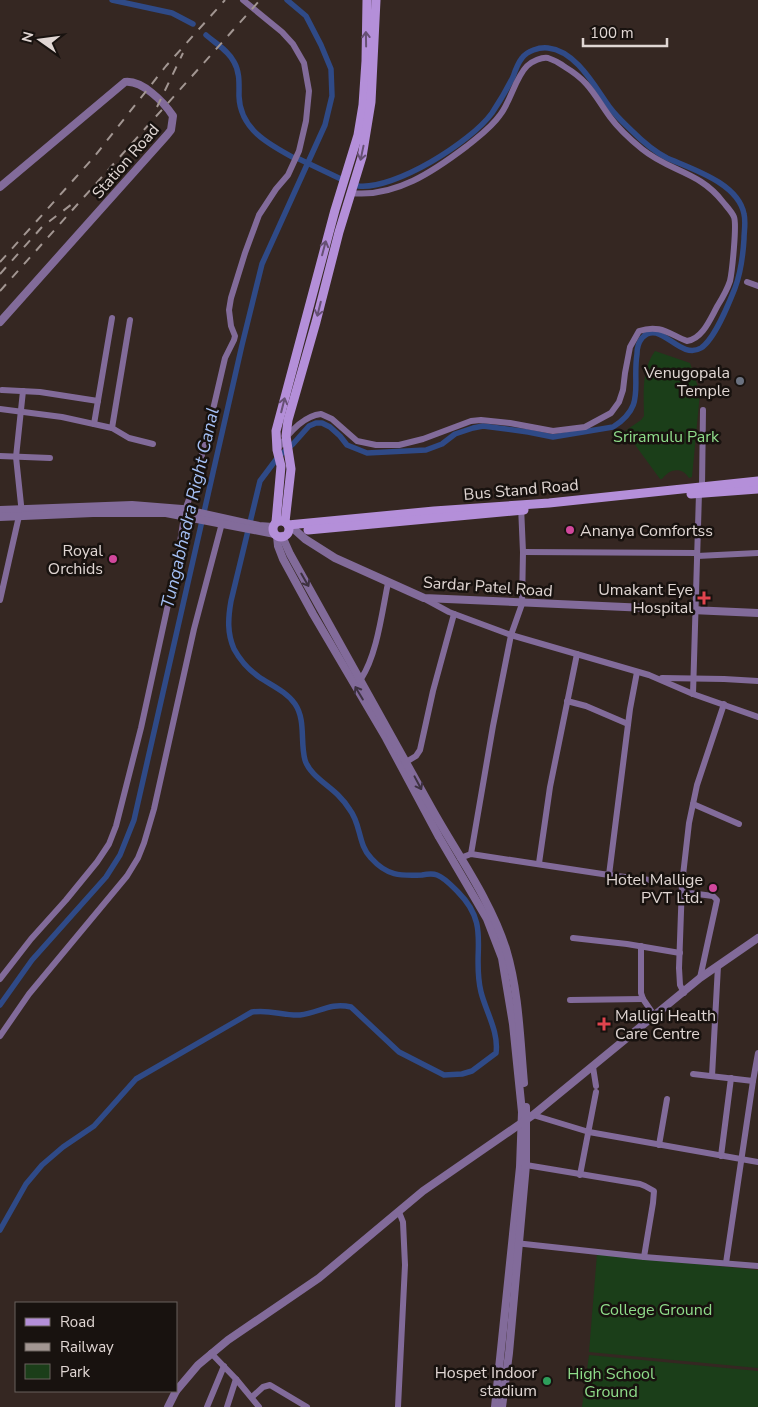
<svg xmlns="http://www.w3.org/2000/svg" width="758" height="1407" viewBox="0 0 758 1407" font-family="'Nunito Sans',sans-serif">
	<rect width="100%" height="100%" fill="#352722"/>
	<g fill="#1b3e19">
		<path d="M655,351L690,363L700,393L692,477L689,478C682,466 669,469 662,479H660L625,431L641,420L644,416C644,393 641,371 655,351Z"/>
		<path d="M597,1254L758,1270V1368L589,1352Z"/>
		<path d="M589,1355L758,1371V1407H582Z"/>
	</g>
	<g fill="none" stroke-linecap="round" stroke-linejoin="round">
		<g stroke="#2f4a87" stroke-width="5.5">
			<path d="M112,0L172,13L193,24"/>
			<path d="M206,35C215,43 229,51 234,62C240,72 239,84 239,96C240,129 268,144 294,158"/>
			<path d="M299,159L343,180"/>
			<path d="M0,1005L32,960L106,877L120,855L134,820L242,345L262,264L325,125L332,96L331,69L321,45L306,16L287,0"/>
			<path d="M0,1230L26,1184L42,1165L63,1147L94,1126L136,1079L252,1012C270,1009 283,1016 300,1015C319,1013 330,1002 351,1007L399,1052L444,1075L462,1074L472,1071L496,1053C499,1032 486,1012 481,992C471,952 492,926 458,892C452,886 445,878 437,875C432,873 427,874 422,875C400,876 387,876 371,858C358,845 361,824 350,810C347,805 343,800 338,795C328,785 309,774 305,760C300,742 306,720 295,704C287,692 271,685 259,677C249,670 240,660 234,649C227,633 228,618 231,601L260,481L278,457L293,444L309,426L316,423H322L330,427L340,436L347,445L367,453L426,450L442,444L455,434L473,428L483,426L528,432L553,437L613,427C646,406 632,387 637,354C637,349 638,343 642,338C660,318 679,361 701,348C715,339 729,303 735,288C741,272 743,255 744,239C744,231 746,222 744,214C738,183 692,169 667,158C653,151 642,141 631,130C625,124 617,117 611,109C596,89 577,51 548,48C539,47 527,51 522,58C518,63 515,71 513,77C507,89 500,101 492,113C471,142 395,190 358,186"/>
		</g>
		<g stroke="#826b9a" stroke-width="6">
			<path d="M747,282L758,286"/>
			<path d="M2,390L40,392L98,401"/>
			<path d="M0,409L62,417L112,428L129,438L153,444"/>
			<path d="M94,424L112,318"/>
			<path d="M112,428L130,320"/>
			<path d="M277,450C287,435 302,416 321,414L332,419L357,441L376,445H399L423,439L471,421L481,420L510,423L553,431L585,427L611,413L619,402L623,390L625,373L630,347L639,331C660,324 669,334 687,341C703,339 711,317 718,305C723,297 727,290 730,281C732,272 737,225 734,217C732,212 727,207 723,202C699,171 670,172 642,149C631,140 618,128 610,117C594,95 590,82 565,67C560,63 554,60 548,58C542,57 532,61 527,66C515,78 511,101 500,115C491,128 479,136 467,146C434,171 395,198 351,193"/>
			<path d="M0,456L50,458"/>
			<path d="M22,514L16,457L23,391"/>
			<path d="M523,552L697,553"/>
			<path d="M697,556L758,553"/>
			<path d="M425,599L449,612L511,635L649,675L693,694L758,717"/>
			<path d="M0,600L19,516"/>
			<path d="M662,678L724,679L758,681"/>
			<path d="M361,679C377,655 382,612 388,583"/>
			<path d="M693,694L699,493L702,487L703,410"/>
			<path d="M567,701L586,706L628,724"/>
			<path d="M406,762L416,756L420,750L433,691L454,614"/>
			<path d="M693,804L739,824"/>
			<path d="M471,854L493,726L511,635L522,604L523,552L521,506"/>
			<path d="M460,858L471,854L609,875L682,884"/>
			<path d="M539,863L550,787L577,654"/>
			<path d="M609,875L630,709L637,672"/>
			<path d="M682,892L713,896L717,900L700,978"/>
			<path d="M573,938L627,944L680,953"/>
			<path d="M641,946V993L643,999L654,1015"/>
			<path d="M0,979L31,939L66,900L97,862L109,844L116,826L141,728L176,568L185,510L192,491L205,444L225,358L234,340L235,336L231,326L229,310L231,298L245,253L259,215L276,189L288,175L299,151L306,121L309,91L304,63L293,44L282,32L243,0"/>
			<path d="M684,993L680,985L679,968L682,884L689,823L697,785L724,704"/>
			<path d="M570,1000L643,999"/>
			<path d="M0,1036L29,994L127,876L138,858L144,843L154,809L194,629L222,523"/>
			<path d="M593,1067L596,1086"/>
			<path d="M693,1074L753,1081L758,1053"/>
			<path d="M712,1076L718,966"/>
			<path d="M533,1115L589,1132L758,1162"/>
			<path d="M659,1145L667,1099"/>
			<path d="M721,1156L731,1078"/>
			<path d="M526,1165L640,1184L645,1186L654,1191L653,1203L644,1257"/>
			<path d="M580,1175L596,1092"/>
			<path d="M515,1243L644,1257L758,1266"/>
			<path d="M726,1263L753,1081"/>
			<path d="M211,1353L236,1379L259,1407"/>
			<path d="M252,1397L263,1387L270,1385L307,1407"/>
			<path d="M207,1407L224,1366"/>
			<path d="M227,1407L236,1379"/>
			<path d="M398,1407L405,1265L403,1222L399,1212"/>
		</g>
		<g stroke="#826b9a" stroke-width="8">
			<path d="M0,187L125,82C142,80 164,102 173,116L171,130L167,135L0,322"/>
			<path d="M0,510L132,505L182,509L259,526L273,527"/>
			<path d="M0,517L93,513H166L275,534"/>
			<path d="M295,530L305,539L335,558L424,598L758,613"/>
			<path d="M277,536L278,546L283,559L313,614L386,738L439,837L487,919L502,958L513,1024L522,1112L520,1167L495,1407"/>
			<path d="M282,536L290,554C338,639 385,724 432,809C457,854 490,899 506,949C519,992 520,1039 524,1083"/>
			<path d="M176,1391L198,1365L228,1340L319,1278L423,1191L533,1115L700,978L758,938"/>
			<path d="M168,1407L176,1391"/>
			<path d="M502,1407L509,1353L526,1165V1107"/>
		</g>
		<g stroke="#b48fd9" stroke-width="9">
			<path d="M691,494L758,489"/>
			<circle cx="281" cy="529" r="8"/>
			<path d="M276,522L281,466L277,450L276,431L335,210L358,135L363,105L366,61L367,0"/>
			<path d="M285,522L291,469L286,436L288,420L316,322L339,232L362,157L371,102L376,0"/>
			<path d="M288,525L434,511L549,503L758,481"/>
			<path d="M308,530L524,510"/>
		</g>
		<g stroke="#a29692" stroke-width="2" stroke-dasharray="9 9" stroke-linecap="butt">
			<path d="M157,107L183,53"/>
			<path d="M0,262L94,157L166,66L225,0"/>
			<path d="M0,274L42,227L72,204"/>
			<path d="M0,291L260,0"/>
		</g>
	</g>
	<defs><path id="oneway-shaft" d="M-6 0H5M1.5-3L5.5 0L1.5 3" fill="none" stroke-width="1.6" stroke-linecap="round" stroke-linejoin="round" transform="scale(1.25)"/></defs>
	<g stroke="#665074">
		<use href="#oneway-shaft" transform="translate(366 39) rotate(-91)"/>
		<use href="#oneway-shaft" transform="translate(362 153) rotate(102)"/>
		<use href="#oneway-shaft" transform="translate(324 248) rotate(-75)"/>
		<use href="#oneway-shaft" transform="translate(319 309) rotate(104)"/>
		<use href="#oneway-shaft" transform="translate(283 405) rotate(-76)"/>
	</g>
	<g stroke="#3d3140">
		<use href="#oneway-shaft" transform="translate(305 580) rotate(60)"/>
		<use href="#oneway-shaft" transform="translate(359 693) rotate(-121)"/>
		<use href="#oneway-shaft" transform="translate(418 783) rotate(62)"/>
	</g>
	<circle fill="#6b7280" stroke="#18120f" stroke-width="2" cx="740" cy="381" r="5"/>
	<g fill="#d1479c" stroke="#18120f" stroke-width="2">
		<circle cx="570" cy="530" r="5"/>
		<circle cx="113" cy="559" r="5"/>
		<circle cx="713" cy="888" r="5"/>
	</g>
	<g fill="#e0444e" stroke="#18120f" stroke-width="2">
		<path d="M701.5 590.5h5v5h5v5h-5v5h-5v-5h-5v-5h5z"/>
		<path d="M601.5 1016.5h5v5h5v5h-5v5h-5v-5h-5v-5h5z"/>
	</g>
	<circle fill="#2e9e5b" stroke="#18120f" stroke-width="2" cx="547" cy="1381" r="5"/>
	<g text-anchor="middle" stroke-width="5" stroke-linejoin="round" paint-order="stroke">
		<g font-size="16" fill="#e0d6d3" stroke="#18120f">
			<text transform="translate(125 161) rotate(-49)" y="6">Station Road</text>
			<text transform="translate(521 489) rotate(-5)" y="6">Bus Stand Road</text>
			<text transform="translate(488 586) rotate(4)" y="6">Sardar Patel Road</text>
		</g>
		<g font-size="16" fill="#e0d6d3" stroke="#18120f" text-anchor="end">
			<text x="730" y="378">Venugopala<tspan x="730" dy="18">Temple</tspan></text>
			<text x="580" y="536" text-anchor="start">Ananya Comfortss</text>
			<text x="103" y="556">Royal<tspan x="103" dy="18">Orchids</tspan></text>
			<text x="693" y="595">Umakant Eye<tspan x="693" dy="18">Hospital</tspan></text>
			<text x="703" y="885">Hotel Mallige<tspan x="703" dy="18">PVT Ltd.</tspan></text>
			<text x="615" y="1021" text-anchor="start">Malligi Health<tspan x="615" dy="18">Care Centre</tspan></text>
			<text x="537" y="1378">Hospet Indoor<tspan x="537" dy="18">stadium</tspan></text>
		</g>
		<g font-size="16" fill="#8fdc8a" stroke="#18120f">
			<text x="666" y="442">Sriramulu Park</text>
			<text x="656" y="1315">College Ground</text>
			<text x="611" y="1379">High School<tspan x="611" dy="18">Ground</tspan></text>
		</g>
		<g font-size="18" font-style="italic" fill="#a5c0f5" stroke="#18120f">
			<text transform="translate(190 508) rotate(-77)" y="6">Tungabhadra Right Canal</text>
		</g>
	</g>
	<rect x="15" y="1302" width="162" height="90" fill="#18120f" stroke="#68605d"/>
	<rect x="25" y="1318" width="25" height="8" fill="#b48fd9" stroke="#68605d"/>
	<text x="60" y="1327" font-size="15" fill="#e0d6d3">Road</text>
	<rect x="25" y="1343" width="25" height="8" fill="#a29692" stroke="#68605d"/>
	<text x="60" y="1352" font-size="15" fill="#e0d6d3">Railway</text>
	<rect x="25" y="1364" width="25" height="15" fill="#1b3e19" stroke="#68605d"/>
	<text x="60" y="1377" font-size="15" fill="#e0d6d3">Park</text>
	<g transform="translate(40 40) rotate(284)" stroke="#18120f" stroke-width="4" paint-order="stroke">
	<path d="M0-4L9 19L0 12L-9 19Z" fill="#e0d6d3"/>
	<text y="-8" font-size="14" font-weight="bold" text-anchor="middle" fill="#e0d6d3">N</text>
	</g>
	<path d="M583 38v8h84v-8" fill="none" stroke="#e0d6d3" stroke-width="2.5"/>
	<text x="590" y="38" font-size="15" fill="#e0d6d3" stroke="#18120f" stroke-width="4" paint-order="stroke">100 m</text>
</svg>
